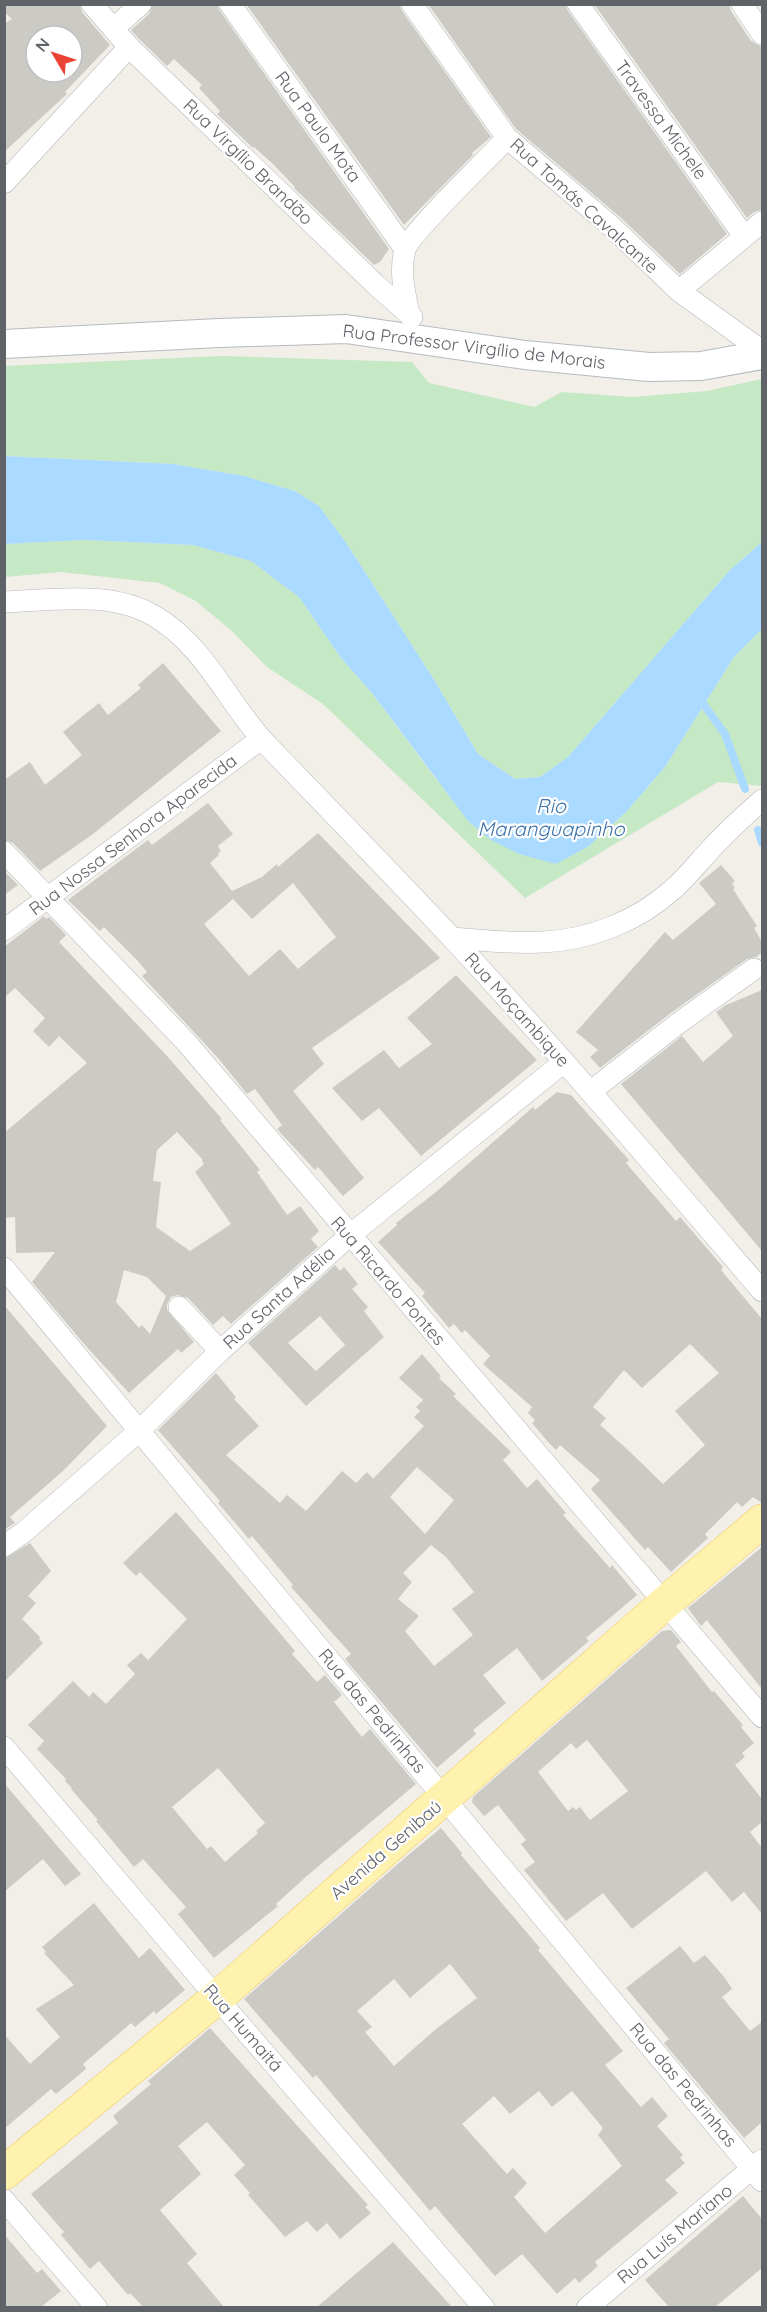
<svg xmlns="http://www.w3.org/2000/svg" width="767" height="2312" viewBox="0 0 767 2312" font-family="Quicksand,sans-serif">
	<rect width="100%" height="100%" fill="#f1efe8"/>
	<g fill="#c5e8c5">
		<path d="M221,356L412,362L429,383L534,407L562,392L632,397L707,391L762,379V542L730,570L568,757L540,777L515,779L478,754L433,678L347,544L319,506L295,491L244,476L172,464L5,456L4,366Z"/>
		<path d="M85,540L193,545L251,561L299,597L341,658L372,693L438,782L589,846L627,811L665,767L734,657L762,629V786L718,782L525,898L323,704L267,667L233,632L196,601L160,583L61,572L5,577L4,544Z"/>
	</g>
	<path fill="#aadaff" d="M4,456L173,464L244,476L295,491L319,506L347,544L433,678L478,754L515,779L540,777L568,757L730,570L762,542V629L734,657L665,767L627,811L589,846L556,864L519,854L491,840L468,821L372,693L341,658L299,597L251,561L193,545L85,540L5,544Z"/>
	<g fill="none" stroke-linecap="round" stroke-linejoin="round">
		<g stroke="#aadaff" stroke-width="8">
			<path d="M699,698L725,734L745,789"/>
			<path d="M758,830L762,843"/>
		</g>
	</g>
	<g fill="#cccac5" fill-rule="evenodd">
		<path d="M4,4H80L82,12L110,45L65,92L67,94L4,152V24L12,19L4,12ZM36,36H72V72H36Z"/>
		<path d="M153,4H217L220,11L389,249L380,262L374,265L294,188L295,187L272,163L254,147L253,148L217,114L220,111L199,88L202,85L174,59L167,66L138,38L131,30L149,14Z"/>
		<path d="M246,4H399L402,11L491,137L472,153L473,155L404,225Z"/>
		<path d="M428,4H565L568,11L727,234L680,274L620,217L516,129Z"/>
		<path d="M594,4H729L731,11L751,41L762,47V210L754,212L747,218Z"/>
		<path d="M163,663L221,731L93,834L40,871L13,843L4,840V780L30,762L45,785L82,755L63,732L99,703L108,715L141,688L138,685Z"/>
		<path d="M208,803L233,834L218,846L221,851L218,853L219,855L210,863L232,891L262,877L277,864L278,867L318,833L440,958L312,1048L324,1064L293,1091L364,1178L343,1196L318,1167L315,1170L277,1129L282,1125L255,1089L247,1094L218,1058L142,976L147,972L136,959L104,927L100,931L68,900L148,840L152,845ZM293,883L336,937L298,969L280,949L249,976L204,924L233,899L252,919Z"/>
		<path d="M721,865L735,881L732,884L735,888L733,889L757,926L754,928L762,942V952L756,957L747,959L672,1012L600,1068L590,1057L598,1050L576,1032L665,932L673,940L716,904L699,883Z"/>
		<path d="M4,871L18,885L4,895Z"/>
		<path d="M44,916L46,919L49,917L66,935L59,942L167,1056L222,1119L220,1120L260,1170L257,1172L287,1215L300,1206L319,1231L311,1239L318,1247L231,1324L223,1316L213,1325L188,1298L177,1295L171,1297L167,1304V1310L194,1342L181,1353L178,1349L129,1393L84,1344L32,1282L55,1252L16,1253L15,1217L4,1218V1133L87,1063L59,1036L49,1047L33,1031L45,1018L15,988L4,998V947ZM177,1132L203,1160L202,1161L204,1164L195,1172L231,1224L190,1251L156,1227L161,1182L153,1181L157,1150ZM124,1270L147,1277L166,1296L150,1334L142,1325L139,1328L116,1302Z"/>
		<path d="M456,975L537,1060L421,1156L379,1108L362,1121L332,1088L384,1050L399,1068L432,1044L407,1018Z"/>
		<path d="M762,990V1251L621,1084L682,1036L703,1062L733,1036L716,1012L726,1005Z"/>
		<path d="M557,1092L571,1095L629,1160L626,1163L676,1221L680,1217L723,1267L721,1270L762,1319V1503L753,1497L742,1507L737,1502L705,1534L708,1538L671,1572L648,1547L645,1550L591,1489L600,1480L560,1445L556,1450L548,1442L532,1423L535,1420L528,1413L532,1407L483,1364L490,1356L465,1330L462,1333L454,1324L449,1328L422,1296L425,1293L378,1242L397,1225L396,1223L436,1192L533,1107L535,1110ZM690,1344L719,1373L675,1411L705,1445L663,1484L628,1450L600,1425L606,1418L593,1407L624,1370L642,1388Z"/>
		<path d="M335,1265L340,1271L344,1267L358,1284L352,1289L368,1307L364,1311L384,1337L306,1406L248,1343ZM320,1316L345,1345L316,1371L288,1343Z"/>
		<path d="M4,1305L107,1426L63,1471L10,1517L15,1523L4,1530Z"/>
		<path d="M422,1354L441,1376L439,1378L456,1394L453,1396L511,1452L503,1460L527,1488L537,1479L566,1513L563,1515L588,1543L610,1568L612,1565L637,1595L586,1638L589,1641L542,1681L517,1648L483,1675L506,1703L473,1730L476,1734L437,1768L345,1659L351,1654L291,1587L293,1585L252,1536L249,1539L218,1503L220,1501L158,1430L216,1373L236,1397L234,1399L259,1426L226,1455L280,1503L287,1495L306,1511L342,1471L356,1483L367,1472L373,1479L424,1426L414,1417L420,1411L416,1407L423,1400L399,1378ZM417,1467L454,1500L425,1534L390,1497ZM431,1545L446,1557L474,1592L452,1609L473,1635L434,1666L405,1631L419,1616L398,1599L412,1582L403,1573Z"/>
		<path d="M176,1512L230,1574L295,1651L292,1654L317,1682L325,1675L342,1695L334,1702L362,1737L370,1729L416,1784L308,1875L276,1904L278,1906L214,1958L178,1914L186,1907L143,1859L134,1867L96,1821L98,1820L71,1789L72,1788L65,1781L66,1779L37,1749L44,1741L28,1725L73,1681L89,1697L93,1692L106,1704L135,1674L127,1665L141,1653L148,1660L187,1619L140,1572L136,1576L123,1563ZM218,1768L265,1823L256,1831L258,1833L225,1862L211,1846L207,1849L172,1807Z"/>
		<path d="M30,1543L51,1571L28,1596L36,1603L22,1619L40,1637L39,1639L43,1643L4,1682V1559Z"/>
		<path d="M762,1547V1689L709,1623L707,1620L701,1626L688,1608Z"/>
		<path d="M671,1630L681,1642L676,1646L712,1692L714,1691L743,1725L741,1727L754,1743L742,1753L745,1757L735,1765L762,1799V1822L750,1832L762,1848V1914L744,1892L732,1902L706,1871L632,1929L603,1893L566,1921L524,1870L535,1862L521,1844L526,1840L498,1805L484,1816L472,1802L473,1797L662,1631ZM587,1740L628,1791L590,1820L580,1807L576,1810L573,1807L568,1811L538,1772L571,1743L576,1749Z"/>
		<path d="M4,1783L81,1874L65,1886L43,1859L4,1892Z"/>
		<path d="M441,1828L462,1853L461,1855L540,1948L538,1950L623,2051L605,2065L641,2107L652,2097L668,2116L657,2126L683,2155L680,2158L685,2163L665,2180L678,2193L595,2262L598,2266L579,2283L575,2278L557,2294L522,2254L495,2276L435,2206L430,2211L316,2075L313,2078L244,1999L407,1856ZM450,1964L477,1998L436,2029L394,2066L365,2032L372,2027L357,2011L394,1979L410,1998ZM539,2091L552,2107L572,2091L603,2128L598,2135L622,2166L545,2233L514,2197L527,2183L513,2168L507,2174L462,2124L494,2096L510,2114Z"/>
		<path d="M94,1903L139,1958L150,1948L185,1990L156,2014L154,2011L135,2027L131,2023L83,2064L86,2069L56,2094L51,2089L4,2129V2034L30,2064L60,2037L36,2009L74,1985L44,1953L46,1952L42,1947Z"/>
		<path d="M680,1946L694,1963L705,1955L725,1978L732,1989L722,1997L750,2031L762,2022V2122L744,2138L664,2043L669,2039L626,1988Z"/>
		<path d="M210,2028L368,2205L365,2207L371,2213L340,2239L327,2223L317,2232L307,2221L285,2237L248,2195L250,2193L234,2175L245,2165L207,2122L178,2146L201,2174L160,2210L197,2254L187,2263L224,2307H143L130,2293L128,2295L99,2261L90,2269L61,2235L64,2232L31,2194L118,2123L113,2116L151,2084L148,2081Z"/>
		<path d="M743,2196L762,2219V2268L715,2307H669L645,2280Z"/>
		<path d="M4,2234L37,2273L42,2269L61,2291L41,2307H4Z"/>
		<path d="M393,2242L452,2307H317L372,2260Z"/>
	</g>
	<g fill="none" stroke-linecap="round" stroke-linejoin="round">
		<g stroke="#b5b8bc" stroke-width="22">
			<g id="street">
				<path d="M92,4L129,47L376,285L409,314"/>
				<path d="M230,4L405,249"/>
				<path d="M412,4L507,138L611,226L679,291L762,351"/>
				<path d="M578,4L744,236"/>
				<path d="M742,4L762,34"/>
				<path d="M114,28L141,4"/>
				<path d="M4,183L129,47"/>
				<path d="M679,291L762,222"/>
				<path d="M412,317L409,314C405,293 399,272 405,250C410,233 490,157 507,138"/>
				<path d="M4,602C54,600 112,590 156,617C206,647 228,704 267,745C329,809 391,873 452,938C559,1053 660,1172 762,1291"/>
				<path d="M4,852L186,1042L762,1717"/>
				<path d="M4,930L261,739"/>
				<path d="M452,938C482,940 513,944 543,942C589,940 638,921 672,890C686,878 697,864 710,850C726,832 744,816 762,800"/>
				<path d="M590,1092L680,1022L754,969"/>
				<path d="M4,1268L762,2181"/>
				<path d="M179,1307L220,1351"/>
				<path d="M4,1546L24,1532L139,1431L220,1351L349,1236L564,1062"/>
				<path d="M4,1747L217,1998L484,2308"/>
				<path d="M4,2200L97,2308"/>
				<path d="M587,2308L762,2160"/>
			</g>
		</g>
		<g stroke="#b6babf" stroke-width="30">
			<path id="secondary" d="M4,344L219,333L346,329L525,355L649,367L701,366L762,355"/>
		</g>
		<g stroke="#f2c960" stroke-width="34">
			<path id="primary" d="M4,2173L217,1998L665,1603L762,1521"/>
		</g>
		<use href="#street" stroke="#fff" stroke-width="21"/>
		<use href="#secondary" stroke="#fff" stroke-width="28"/>
		<use href="#primary" stroke="#fff2af" stroke-width="33"/>
	</g>
	<g text-anchor="middle" stroke-width="4.5" stroke-linejoin="round" paint-order="stroke">
		<g font-size="18" fill="#5f6368" stroke="#fff">
			<text transform="translate(661 120) rotate(54)" y="6">Travessa Michele</text>
			<text transform="translate(318 127) rotate(54)" y="6">Rua Paulo Mota</text>
			<text transform="translate(248 162) rotate(44)" y="6">Rua Virgílio Brandão</text>
			<text transform="translate(584 206) rotate(42)" y="6">Rua Tomás Cavalcante</text>
			<text transform="translate(474 347) rotate(7)" y="6">Rua Professor Virgílio de Morais</text>
			<text transform="translate(133 835) rotate(-37)" y="6">Rua Nossa Senhora Aparecida</text>
			<text transform="translate(517 1010) rotate(48)" y="6">Rua Moçambique</text>
			<text transform="translate(388 1281) rotate(49)" y="6">Rua Ricardo Pontes</text>
			<text transform="translate(279 1298) rotate(-42)" y="6">Rua Santa Adélia</text>
			<text transform="translate(372 1711) rotate(50)" y="6">Rua das Pedrinhas</text>
			<text transform="translate(386 1850) rotate(-41)" y="6">Avenida Genibaú</text>
			<text transform="translate(243 2028) rotate(49)" y="6">Rua Humaitá</text>
			<text transform="translate(683 2085) rotate(50)" y="6">Rua das Pedrinhas</text>
			<text transform="translate(675 2234) rotate(-40)" y="6">Rua Luís Mariano</text>
		</g>
		<g font-size="20" font-style="italic" fill="#4174aa" stroke="#fff">
			<text x="551" y="813">Rio<tspan x="551" dy="23">Maranguapinho</tspan></text>
		</g>
	</g>
	<rect width="767" height="2312" fill="none" stroke="#5f6368" stroke-width="12"/>
	<g transform="translate(54 54) rotate(309)"><circle r="28" fill="#ffffff" stroke="#bfc1c3" stroke-width="1.5"/>
	<path d="M0-4.5L10 22L0 15L-10 22Z" fill="#ea4335"/>
	<text y="-9" font-size="16" font-weight="bold" text-anchor="middle" fill="#5f6368">N</text>
	</g>
</svg>
